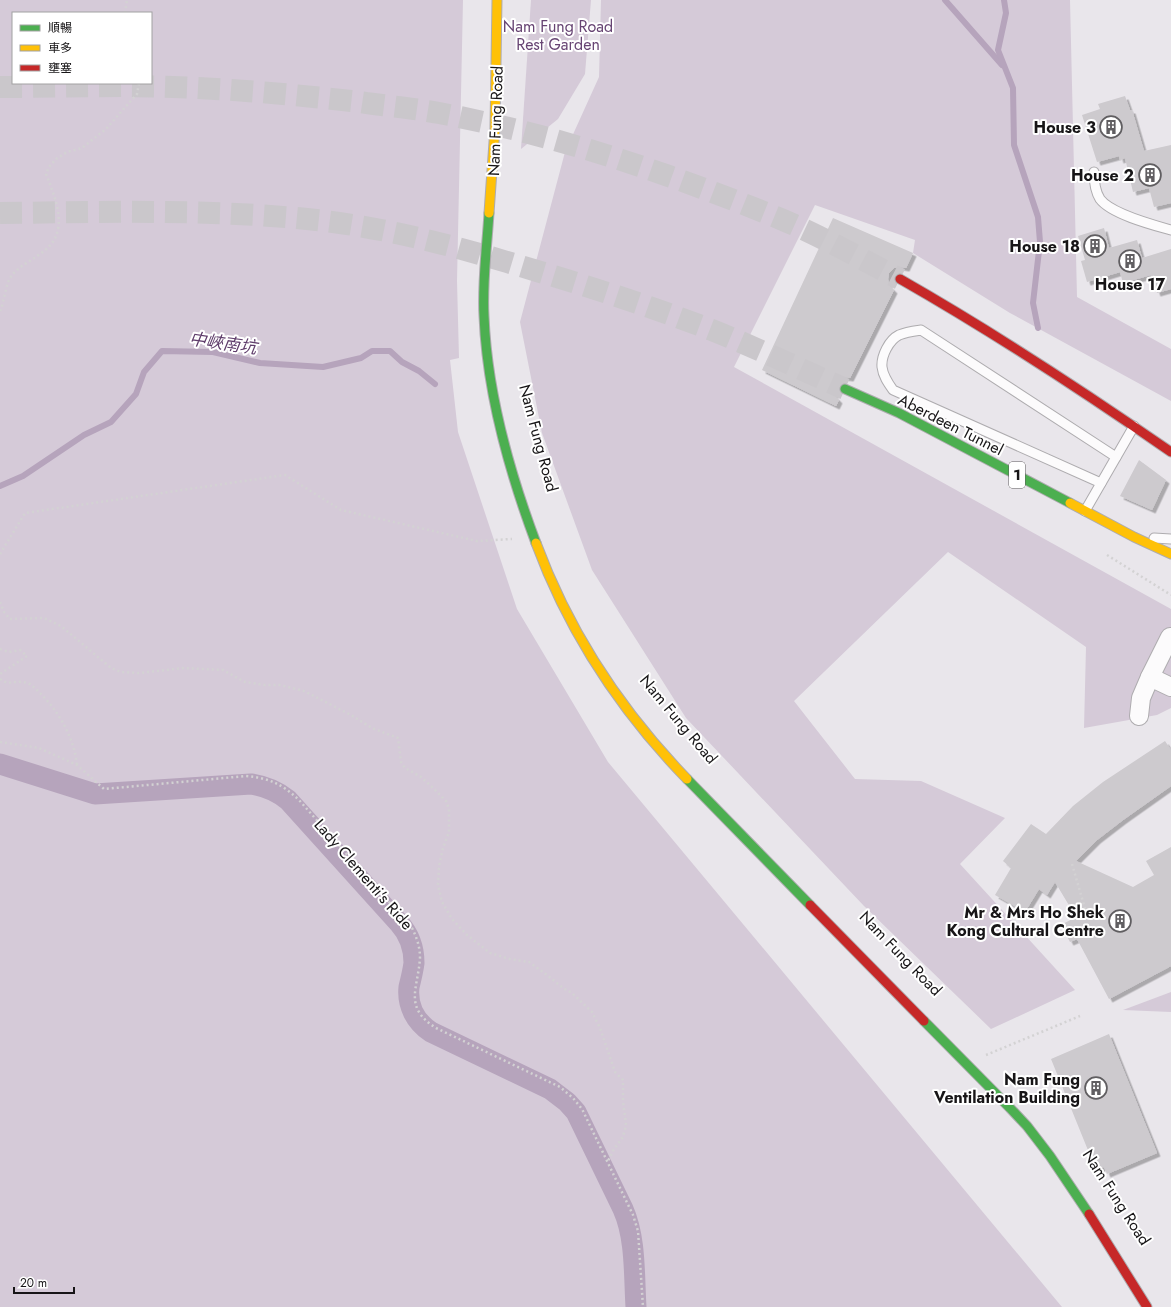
<svg xmlns="http://www.w3.org/2000/svg" width="1171" height="1307" viewBox="0 0 1171 1307" font-family="Jost,'Noto Sans TC',sans-serif">
	<defs>
		<filter id="shadow"><feDropShadow dx="3.5" dy="3.5" stdDeviation="0" flood-color="#0004"/></filter>
	</defs>
	<rect width="100%" height="100%" fill="#e9e6eb"/>
	<g fill="#d5cad8" fill-rule="evenodd">
		<path d="M0,0H463L457,281L459,358L450,360L458,432L517,609L608,762L1062,1307H0ZM13,13H151V83H13Z"/>
		<path d="M531,0H591L585,74L558,119L521,149Z"/>
		<path d="M601,0H1070L1077,297L1171,349V401L1010,313L913,253L915,240L815,205L734,367L1171,609V708L1157,715L1084,728L1086,647L948,552L794,701L855,779L921,781L1005,818L960,864L1075,990L991,1029L864,906L686,718L592,570L542,433L520,322L565,152L599,77Z"/>
		<path d="M1171,992V1012L1123,1010Z"/>
	</g>
	<g fill="none" stroke-linecap="round" stroke-linejoin="round">
		<g stroke="#b6a4bc" stroke-width="6">
			<path d="M945,0L1002,65"/>
			<path d="M1004,0L1006,13L998,50L1013,88L1014,145L1038,217L1040,242L1033,303L1038,328"/>
			<path d="M0,486L23,476L84,435L111,422L136,394L144,372L162,351L213,352L260,363L323,367L361,358L372,351H390L402,362L419,371L435,384"/>
		</g>
		<path stroke="#b6a4bc" stroke-width="21" d="M0,764L95,794L251,784C265,786 277,791 288,800L399,923C409,934 414,947 414,963C413,971 411,979 409,987C407,1006 416,1022 431,1032L550,1089L567,1102L576,1112L623,1209C636,1238 634,1276 636,1307"/>
	</g>
	<g fill="#cdcace" filter="url(#shadow)">
		<path d="M1125,96L1130,110H1132L1144,151L1171,145V203L1154,207L1149,188L1133,192L1125,158L1120,160L1119,156L1097,162L1082,115L1100,109L1098,104Z"/>
		<path d="M833,218L913,253L906,268L900,267L894,268L889,273L888,279L889,285L894,290L850,378L843,377L837,379L834,384L833,391L835,396L839,400L836,406L762,370Z"/>
		<path d="M1104,228L1109,248L1137,240L1142,258L1171,249V289L1157,293L1151,275L1123,283L1120,272L1087,282L1081,261L1085,260L1078,236Z"/>
		<path d="M1139,460L1166,480L1152,510L1120,496Z"/>
		<path d="M1165,741L1171,750V786L1123,820L1097,840L1076,861L1133,887L1154,875L1146,861L1171,847V966L1109,999L1077,939L1070,942L1061,925L1076,917L1055,882L1047,895L1039,889L1025,912L995,895L1011,868L1003,861L1031,824L1046,834L1073,806L1103,782Z"/>
		<path d="M1109,1034L1157,1153L1107,1174L1104,1167L1096,1170L1051,1059Z"/>
	</g>
	<g fill="none" stroke-linecap="round" stroke-linejoin="round">
		<g stroke="#cac7cb" stroke-width="22" stroke-dasharray="22 11" stroke-linecap="butt">
			<path d="M0,87C58,87 116,85 173,87C236,89 298,95 360,102C386,106 413,108 439,113C557,135 672,174 783,220C823,237 861,259 900,279"/>
			<path d="M0,213C102,212 205,209 307,219C378,226 448,244 517,265C574,282 632,300 688,321C741,340 793,366 845,389"/>
		</g>
		<g stroke="#aeacaf" stroke-width="11">
			<g id="lane">
				<path d="M1094,172C1094,182 1095,191 1100,199C1111,214 1153,225 1171,230"/>
				<path d="M1101,483L893,390C888,383 883,376 882,367C881,356 889,340 899,335C906,332 914,331 921,330L1116,457"/>
				<path d="M1085,511L1134,426"/>
				<path d="M1154,538L1171,539"/>
			</g>
		</g>
		<g stroke="#aeacaf" stroke-width="20">
			<g id="street">
				<path d="M1150,677L1171,687"/>
				<path d="M1139,716L1141,698L1150,677L1170,637"/>
			</g>
		</g>
		<g stroke="#aeacaf" stroke-width="11">
			<g id="fast">
				<path d="M489,213C487,247 482,282 484,316C487,394 509,471 536,543"/>
				<path d="M845,389L899,413L1070,503"/>
				<path d="M687,779L810,905"/>
				<path d="M924,1021L1010,1108L1027,1126L1050,1156L1089,1214"/>
			</g>
		</g>
		<g stroke="#aeacaf" stroke-width="11">
			<g id="slow">
				<path d="M489,213L495,128L497,0"/>
				<path d="M1070,503L1134,537L1171,554"/>
				<path d="M536,543C569,632 621,711 687,779"/>
			</g>
		</g>
		<g stroke="#aeacaf" stroke-width="11">
			<g id="jam">
				<path d="M900,279C993,332 1083,391 1171,452"/>
				<path d="M810,905L924,1021"/>
				<path d="M1089,1214L1147,1307"/>
			</g>
		</g>
		<g stroke="#d3d2d3" stroke-width="2.5" stroke-dasharray="2 3" stroke-linecap="butt">
			<path d="M125,13L127,0"/>
			<path d="M0,311C5,301 5,282 13,274C22,264 35,259 45,250C70,231 55,197 46,174L49,167L56,159L67,152L82,148L106,129L137,94L139,83"/>
			<path d="M0,554L25,513L285,475L341,510L477,541L512,539"/>
			<path d="M1107,555L1171,595"/>
			<path d="M0,602L4,612L10,619L44,618L61,626L111,668L121,672L139,673L184,668L223,670L245,682L265,685H280L304,691L351,715L372,728L398,738L401,762L405,768L421,777L431,786L446,801L449,809V832L443,848L439,866L438,885L442,902L452,919L467,935L490,953L510,959L529,962L547,975L563,988L572,993L592,1012L600,1028L615,1072L623,1080V1101L626,1125L623,1137L614,1149L608,1161"/>
			<path d="M0,649L9,652L20,650L27,656L0,674"/>
			<path d="M0,679L7,683C14,682 21,681 28,683C32,685 35,688 38,691C58,710 74,737 77,765"/>
			<path d="M0,742L39,748L77,765L104,789L246,776C269,778 282,784 299,800L412,928C417,938 420,947 420,958C418,989 403,1007 436,1028L560,1087L573,1098L582,1109L633,1215L638,1231L643,1307"/>
			<path d="M1072,864L1086,912"/>
			<path d="M986,1055L1080,1016"/>
		</g>
		<use href="#lane" stroke="#fcfbfc" stroke-width="9"/>
		<use href="#street" stroke="#fcfbfc" stroke-width="18"/>
		<use href="#fast" stroke="#4caf50" stroke-width="9"/>
		<use href="#slow" stroke="#ffc107" stroke-width="9"/>
		<use href="#jam" stroke="#c62828" stroke-width="9"/>
	</g>
	<defs>
		<g id="building-ring" transform="scale(1.15)"><circle r="9.5" fill="#fff" stroke="#605e61" stroke-width="1.5"/><path d="M-4-6H4V6H1V3H-1V6H-4ZM-2.5-4.3h1.7v1.8h-1.7ZM.8-4.3h1.7v1.8H.8ZM-2.5-1h1.7V.8h-1.7ZM.8-1h1.7V.8H.8Z" fill="#605e61"/></g>
	</defs>
	<g fill-rule="evenodd">
		<use href="#building-ring" x="1111" y="127"/>
		<use href="#building-ring" x="1150" y="175"/>
		<use href="#building-ring" x="1095" y="246"/>
		<use href="#building-ring" x="1130" y="261"/>
		<use href="#building-ring" x="1120" y="921"/>
		<use href="#building-ring" x="1096" y="1088"/>
	</g>
	<g text-anchor="middle" stroke-width="4" stroke-linejoin="round" paint-order="stroke">
		<rect fill="#fff" stroke="#5d5b5d" stroke-width="1" x="1009" y="462" width="16" height="26" rx="3"/>
		<g font-size="15" font-weight="bold" fill="#171517">
			<text x="1017" y="480">1</text>
		</g>
		<g font-size="16" fill="#674473" stroke="#fff">
			<text x="558" y="32">Nam Fung Road<tspan x="558" dy="18">Rest Garden</tspan></text>
		</g>
		<g font-size="16" fill="#171517" stroke="#fff">
			<text transform="translate(495 121) rotate(-88)" y="6">Nam Fung Road</text>
			<text transform="translate(951 424) rotate(27)" y="6">Aberdeen Tunnel</text>
			<text transform="translate(539 438) rotate(75)" y="6">Nam Fung Road</text>
			<text transform="translate(679 719) rotate(50)" y="6">Nam Fung Road</text>
			<text transform="translate(364 874) rotate(49)" y="6">Lady Clementi's Ride</text>
			<text transform="translate(901 953) rotate(46)" y="6">Nam Fung Road</text>
			<text transform="translate(1117 1197) rotate(57)" y="6">Nam Fung Road</text>
		</g>
		<g font-size="16" font-weight="bold" fill="#171517" stroke="#fff" text-anchor="end">
			<text x="1096" y="133">House 3</text>
			<text x="1134" y="181">House 2</text>
			<text x="1080" y="252">House 18</text>
			<text x="1130" y="290" text-anchor="middle">House 17</text>
			<text x="1104" y="918">Mr &amp; Mrs Ho Shek<tspan x="1104" dy="18">Kong Cultural Centre</tspan></text>
			<text x="1080" y="1085">Nam Fung<tspan x="1080" dy="18">Ventilation Building</tspan></text>
		</g>
		<g font-size="17" font-style="italic" fill="#5f3d6b" stroke="#fff">
			<text transform="translate(223 343) rotate(8)" y="6">中峽南坑</text>
		</g>
	</g>
	<rect x="12" y="12" width="140" height="72" fill="#ffffff" stroke="#a2a1a2"/>
	<rect x="20" y="25" width="20" height="6" fill="#4caf50" stroke="#a2a1a2"/>
	<text x="48" y="32" font-size="12" fill="#171517">順暢</text>
	<rect x="20" y="45" width="20" height="6" fill="#ffc107" stroke="#a2a1a2"/>
	<text x="48" y="52" font-size="12" fill="#171517">車多</text>
	<rect x="20" y="65" width="20" height="6" fill="#c62828" stroke="#a2a1a2"/>
	<text x="48" y="72" font-size="12" fill="#171517">壅塞</text>
	<path d="M14 1287v6h60v-6" fill="none" stroke="#171517" stroke-width="2"/>
	<text x="20" y="1287" font-size="12" fill="#171517" stroke="#ffffff" stroke-width="3" paint-order="stroke">20 m</text>
</svg>
